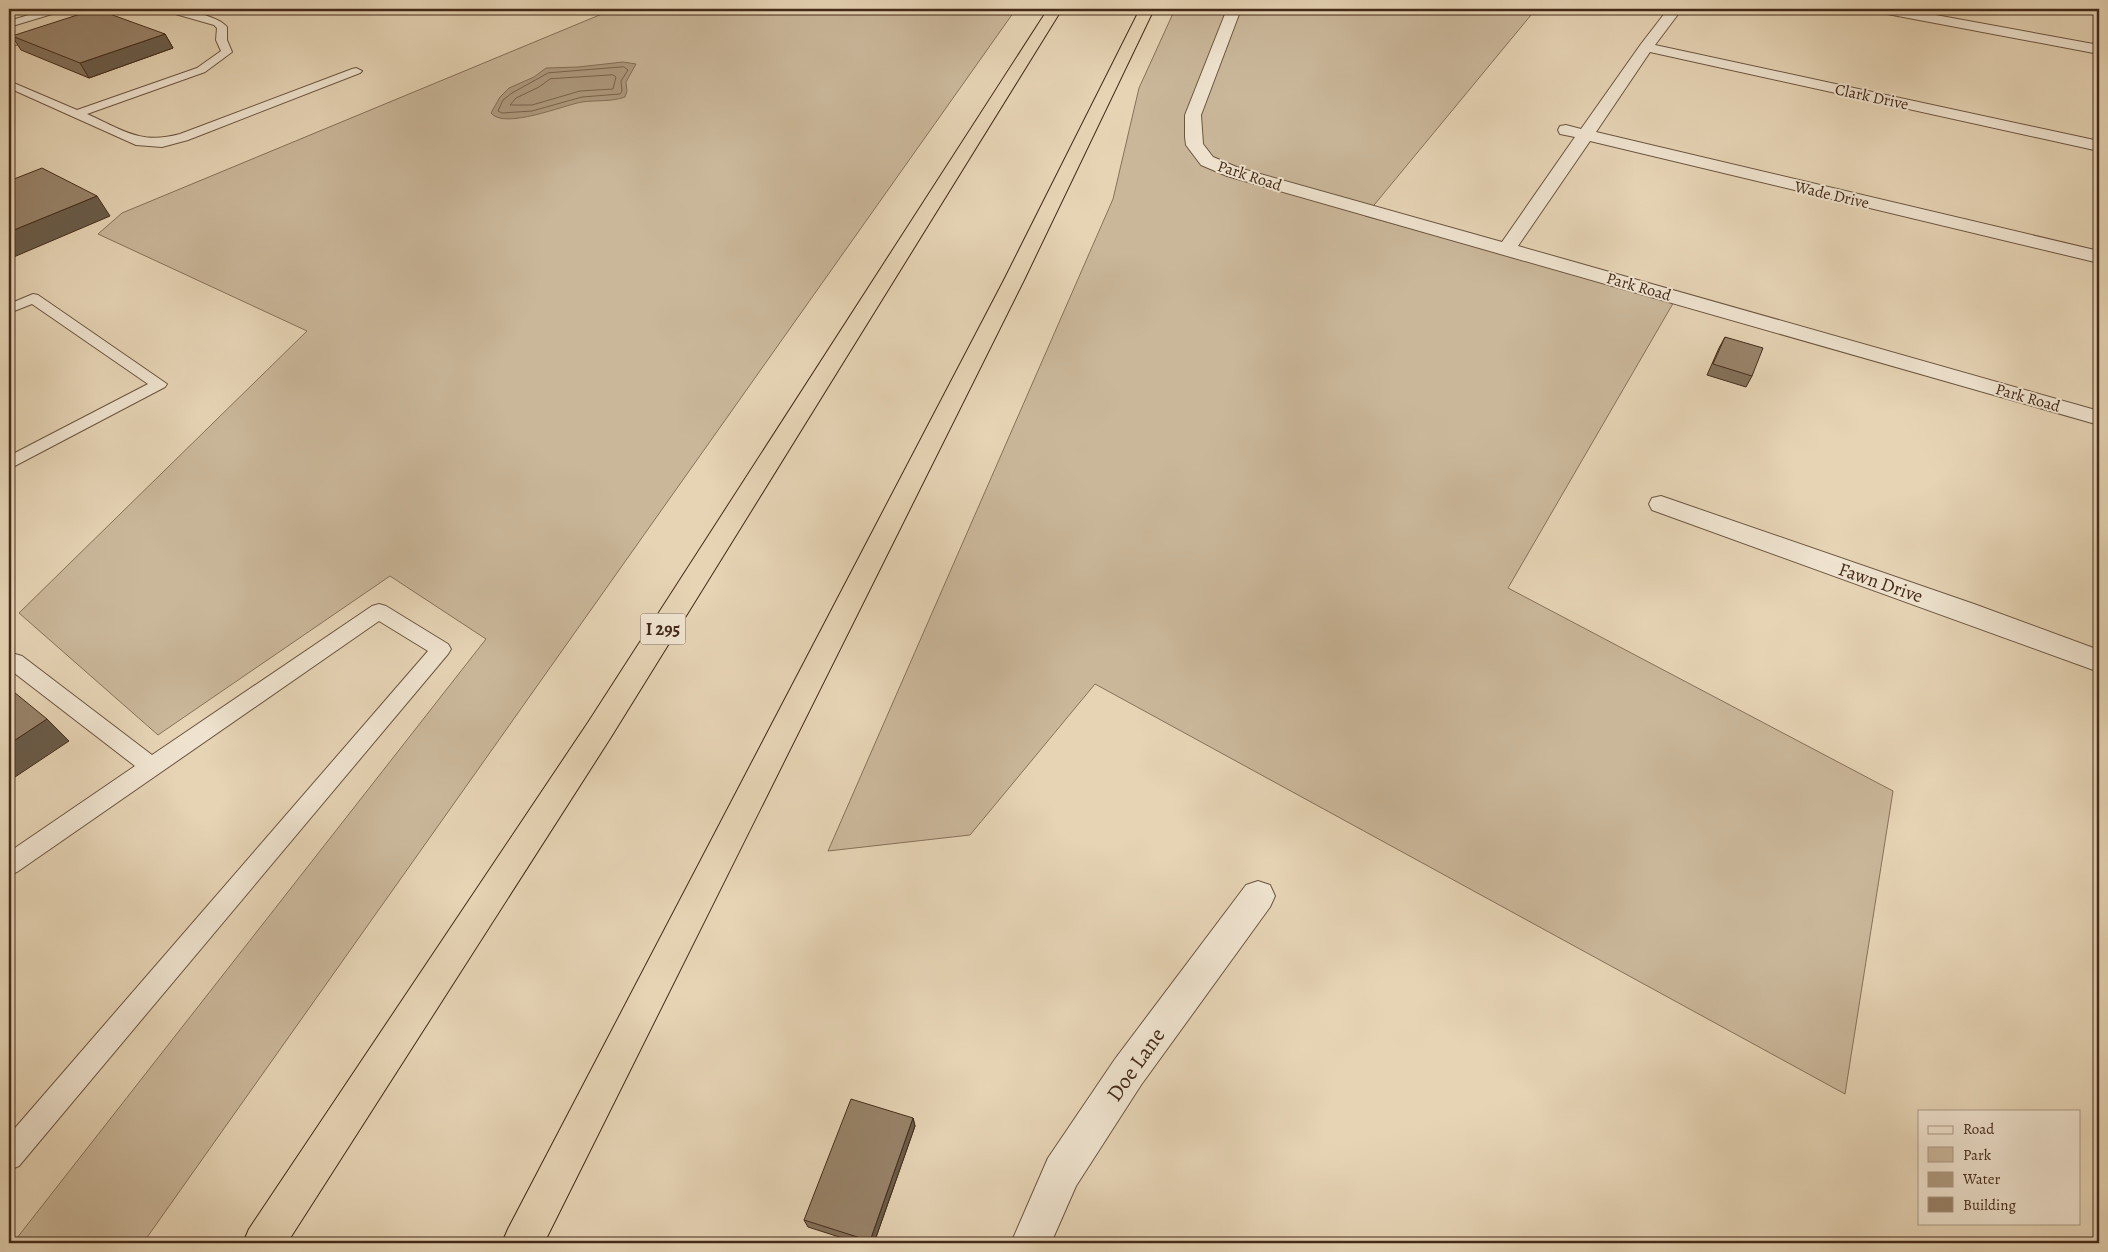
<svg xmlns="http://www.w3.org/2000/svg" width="2108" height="1252" viewBox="0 0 2108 1252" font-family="Alegreya,serif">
	<rect width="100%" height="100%" fill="#e6d4b5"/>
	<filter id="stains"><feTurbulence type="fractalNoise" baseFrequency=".004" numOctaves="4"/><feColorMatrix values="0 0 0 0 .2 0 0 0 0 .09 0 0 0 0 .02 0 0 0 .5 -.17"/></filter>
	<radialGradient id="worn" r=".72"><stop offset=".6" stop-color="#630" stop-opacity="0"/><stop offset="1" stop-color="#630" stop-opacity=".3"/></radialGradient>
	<g fill="#cab79a" stroke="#87715a">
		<path d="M614,9H1016L143,1243H13L486,639L390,576L158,735L19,613L307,331L98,234L122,213Z"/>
		<path d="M1175,9H1536L1365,216L1675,300L1508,588L1893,791L1845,1094L1095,684L970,835L828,851L1113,199L1139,88Z"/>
	</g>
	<path fill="#af9b80" stroke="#846e57" d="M623,62L636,64L626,82L627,91L625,97C611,102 596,100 582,102C564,105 504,130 491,113L500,97L509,88L534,77L546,68L578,67Z"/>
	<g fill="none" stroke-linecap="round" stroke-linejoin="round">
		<g stroke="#7a634c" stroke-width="1">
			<path d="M624,67L628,70L621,81L622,91L620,94L582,97L532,111L502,113L498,111L503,100L512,93L548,73Z"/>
			<path d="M613,75L616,77L613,89L580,91L532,105H510L516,98L539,87L550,79Z"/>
		</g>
		<g stroke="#6c5540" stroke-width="2">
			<g id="lane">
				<path d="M48,9H63L62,11L9,27V21Z"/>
				<path d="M107,9H122L121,11L81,23L76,20L77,18Z"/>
				<path d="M164,9C179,8 218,15 227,27V40L232,52L205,72L87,114C123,130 140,145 180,134L352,69L356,68L362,71L360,73L188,140L162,147L136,145L9,88V81L77,110L197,68L221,51L216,40L217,28L214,25L165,11Z"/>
				<path d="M42,30L47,33L46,35L9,47V41Z"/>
				<path d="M33,294L38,295L167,384L165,387L9,469V456L148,384L32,304L9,313V304Z"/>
				<path d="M379,604L386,606L448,644L451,649L448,654L19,1166L9,1170V1135L428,651L379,621L17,872L9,875V852L135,766L13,672L9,673V656L15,654L22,656L152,755L372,606Z"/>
			</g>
		</g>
		<g stroke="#6c5540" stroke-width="2">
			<g id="street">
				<path d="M1227,9H1241L1201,115L1203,144L1213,157L1239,168L1502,242L1575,137L1560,134L1558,130L1560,126L1566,125L1581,129L1641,44L1668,9H1682L1655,45L2099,141V151L1650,52L1596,132L2099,251V263L1590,141L1518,246L2099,411V425L1227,176L1201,165L1186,145L1185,137V115Z"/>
				<path d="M1875,9H1903L2099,45V54L1882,13L1877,12Z"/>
				<path d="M1661,496L1974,604L2099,650V672L1652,510L1649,504L1652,498Z"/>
				<path d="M1258,881L1270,885L1275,896L1270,907L1141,1085L1076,1186L1051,1243H1011L1048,1158L1115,1059L1246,885Z"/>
			</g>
		</g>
		<g stroke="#442b19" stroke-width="2">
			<g id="highway">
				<path d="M1048,9H1062L611,737L287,1243H243L249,1229L589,721Z"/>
				<path d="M1140,9H1154L1024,280L544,1243H502L508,1229L1004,280Z"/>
			</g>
		</g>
		<use href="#lane" fill="#efe3cf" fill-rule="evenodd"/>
		<use href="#street" fill="#efe3cf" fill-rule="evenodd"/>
		<use href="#highway" fill="#e6d4b5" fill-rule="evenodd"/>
	</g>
	<g fill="#83715b" stroke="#442b19">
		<path d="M165,34L173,48L89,78L21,50L12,36Z"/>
		<path d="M1725,337L1752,376L1746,387L1707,375L1719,348Z"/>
		<path d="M913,1118L915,1126L874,1243H858L808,1227L804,1220Z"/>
	</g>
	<g fill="#6a5c4a" stroke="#442b19">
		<path d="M165,34L173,48L89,78L80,63Z"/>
		<path d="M97,196L110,216L9,259V232Z"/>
		<path d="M47,719L69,741L9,781V744Z"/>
		<path d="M913,1118L915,1126L874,1243H871L870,1241Z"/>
	</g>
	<g fill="#98836a" stroke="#442b19">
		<path d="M96,9L165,34L80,63L12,36Z"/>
		<path d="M42,168L97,196L9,232V181Z"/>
		<path d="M1725,337L1763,348L1752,376L1713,364Z"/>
		<path d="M9,688L47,719L9,744Z"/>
		<path d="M851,1099L913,1118L870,1241L804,1220Z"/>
	</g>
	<g text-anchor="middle" stroke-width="4" stroke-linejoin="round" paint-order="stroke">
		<g font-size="16" fill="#442b19" stroke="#efe3cf">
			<text transform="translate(1872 96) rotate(12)" y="6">Clark Drive</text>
			<text transform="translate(1250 175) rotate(18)" y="6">Park Road</text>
			<text transform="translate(1832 194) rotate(13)" y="6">Wade Drive</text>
			<text transform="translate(1639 286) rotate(16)" y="6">Park Road</text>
			<text transform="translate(2028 397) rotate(16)" y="6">Park Road</text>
		</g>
		<rect fill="#efe3cf" stroke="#776250" stroke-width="1" x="640.5" y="613.5" width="45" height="31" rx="4"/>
		<g font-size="18" font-weight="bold" fill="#442b19">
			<text x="663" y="635">I 295</text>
		</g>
		<g font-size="19" fill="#442b19" stroke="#efe3cf">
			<text transform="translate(1881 582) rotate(19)" y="7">Fawn Drive</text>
		</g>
		<g font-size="22" fill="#442b19" stroke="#efe3cf">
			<text transform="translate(1135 1064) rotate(-55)" y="8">Doe Lane</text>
		</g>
	</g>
	<rect width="2108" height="1252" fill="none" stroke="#e6d4b5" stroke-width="30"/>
	<rect x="10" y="10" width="2088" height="1232" fill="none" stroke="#442b19" stroke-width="2.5"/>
	<rect x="15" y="15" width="2078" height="1222" fill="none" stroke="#442b19"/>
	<rect x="1918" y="1110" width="162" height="115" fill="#efe3cf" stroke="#ab9986"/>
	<rect x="1928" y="1126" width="25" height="8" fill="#efe3cf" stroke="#ab9986"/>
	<text x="1963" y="1134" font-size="15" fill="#442b19">Road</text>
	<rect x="1928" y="1147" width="25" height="15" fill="#cab79a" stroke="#ab9986"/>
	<text x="1963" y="1160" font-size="15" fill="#442b19">Park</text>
	<rect x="1928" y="1172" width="25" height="15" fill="#af9b80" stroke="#ab9986"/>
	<text x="1963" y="1184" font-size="15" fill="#442b19">Water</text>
	<rect x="1928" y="1197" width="25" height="15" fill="#98836a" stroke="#ab9986"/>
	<text x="1963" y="1210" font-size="15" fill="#442b19">Building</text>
	<rect width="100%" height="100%" filter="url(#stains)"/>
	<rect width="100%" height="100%" fill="url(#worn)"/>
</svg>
